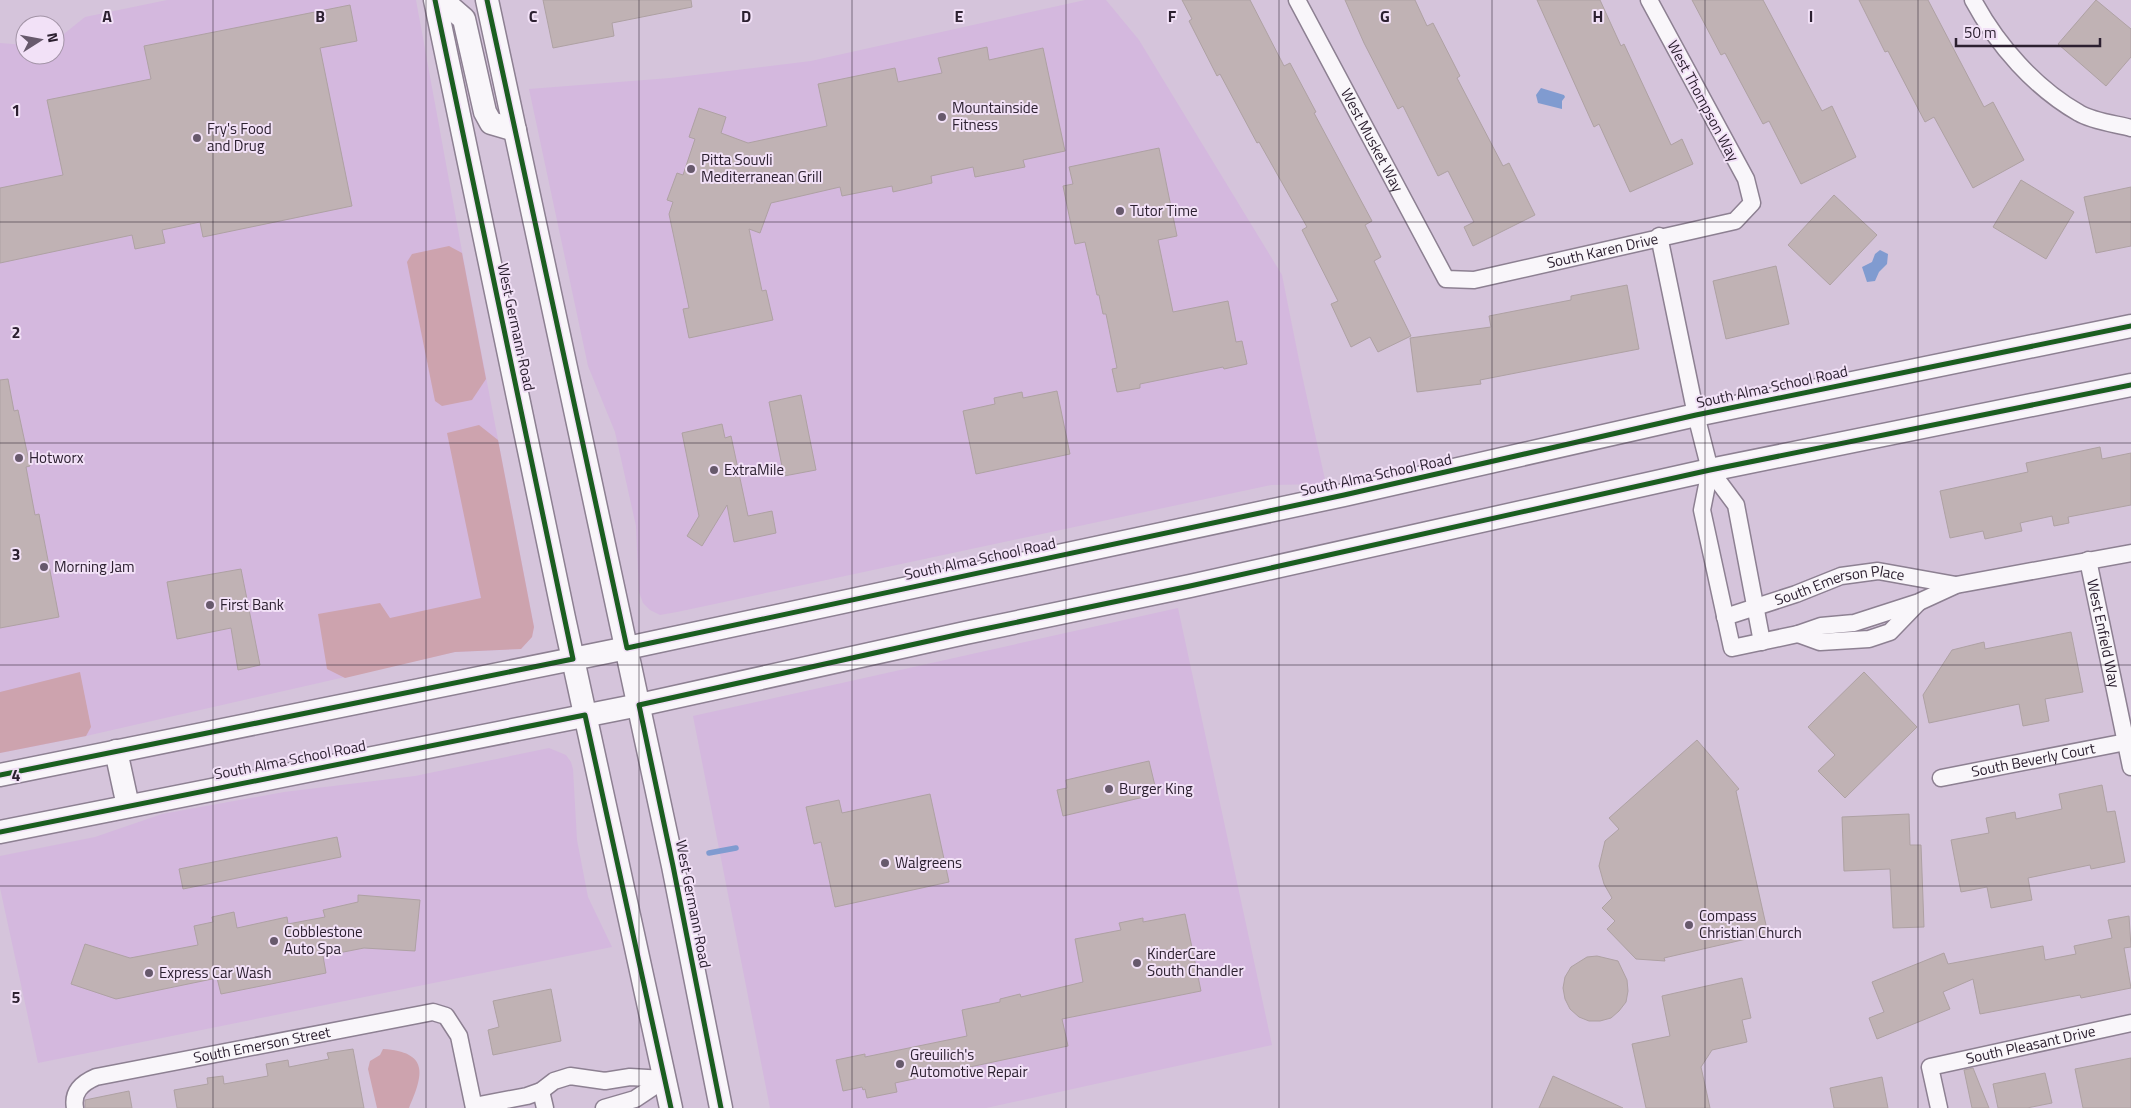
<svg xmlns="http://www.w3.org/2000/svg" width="2131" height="1108" viewBox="0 0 2131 1108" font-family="'Titillium Web',sans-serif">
	<rect width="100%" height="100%" fill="#d5c4db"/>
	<g fill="#d4b8de">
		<path d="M167,0H416L466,273L534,627L532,637L521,649L455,652L86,736L0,753V43L25,45V55H55V41L85,17Z"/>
		<path d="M1085,0H1106L1139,40L1282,275L1302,375L1326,484L1271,485L677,612L660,615L650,610L643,603L639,592L636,526L615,432L588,366L529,89L670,78L811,61Z"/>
		<path d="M1178,608L1272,1045L986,1108H770L693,716Z"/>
		<path d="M549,748L566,755L571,762L573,769L577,840L588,897L612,947L38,1063L0,888V856L95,837L162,814L284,792L415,776Z"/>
	</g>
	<g fill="#cda3ae">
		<path d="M449,246L462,253L486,379L472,400L442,406L435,401L407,262L412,254Z"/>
		<path d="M479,425L498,440L534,627L532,637L521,649L455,652L345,678L327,669L318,614L380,603L390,618L481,598L447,433Z"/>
		<path d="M80,672L91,727L86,736L0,753V692Z"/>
		<path d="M383,1049C429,1052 424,1074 409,1108H377L368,1069L370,1061L380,1055Z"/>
	</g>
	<g fill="#809bd0">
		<path d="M1541,88L1564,95L1565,97L1562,101V109L1538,103L1536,95Z"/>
		<path d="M1880,250L1888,254L1887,264L1879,272L1875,281L1867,282L1862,267L1872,262L1875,254Z"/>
	</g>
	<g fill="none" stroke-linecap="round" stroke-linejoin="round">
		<path stroke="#809bd0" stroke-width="5.5" d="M709,853L736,848"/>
	</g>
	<g fill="#c0b2b4" stroke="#aea1a3">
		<path d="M543,0H691L692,7L612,23L614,36L553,48Z"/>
		<path d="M1182,0H1250L1284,66L1290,63L1316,112L1314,113L1372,221L1365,225L1381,257L1374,261L1411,336L1378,352L1370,337L1351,347L1331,304L1338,301L1302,230L1307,227L1259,142L1257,143L1220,74L1217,76L1189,21L1192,19Z"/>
		<path d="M1345,0H1415L1427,26L1433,23L1460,76L1457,78L1503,166L1509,163L1535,215L1473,246L1464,227L1474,222L1448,171L1438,176L1403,106L1398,109L1364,43Z"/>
		<path d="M1537,0H1600L1621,46L1624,44L1671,145L1682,139L1693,164L1630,192L1599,124L1594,127Z"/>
		<path d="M1692,0H1763L1822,111L1832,106L1856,157L1801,184L1769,121L1763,124L1725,53L1721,55Z"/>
		<path d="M1859,0H1928L1984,107L1993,102L2024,160L1973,188L1934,117L1925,122L1888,51L1885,52Z"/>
		<path d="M2096,0L2131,29V57L2106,86L2058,44Z"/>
		<path d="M350,5L357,41L320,48L352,206L203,237L200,222L162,230L165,243L135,249L132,235L0,263V188L63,175L47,100L151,79L144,46Z"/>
		<path d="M987,47L989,60L1043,48L1065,151L1023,160L1025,167L975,177L973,167L931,176L932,183L893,192L892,186L842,196L840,187L771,203L760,233L749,229L762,291L766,290L773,320L689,338L683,309L689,308L669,214L673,202L667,200L677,173L683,175L695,139L689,137L699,108L726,117L721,133L748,143L827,126L818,84L895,68L898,82L942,73L938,58Z"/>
		<path d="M1159,148L1177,236L1158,240L1173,312L1228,301L1236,342L1242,341L1247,364L1224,369L1223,367L1140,384V388L1117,392L1112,369L1117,368L1106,314H1103L1099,295H1097L1085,242L1075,244L1063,186L1073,184L1069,167Z"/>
		<path d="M2021,180L2074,212L2046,259L1993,227Z"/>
		<path d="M2131,187V246L2096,253L2084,197Z"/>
		<path d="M1834,195L1877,235L1830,285L1788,245Z"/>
		<path d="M1776,266L1789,324L1726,339L1713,281Z"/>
		<path d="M1627,285L1639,349L1480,380L1481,384L1417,392L1410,338L1491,327L1489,316L1571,300V296Z"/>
		<path d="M8,379L14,411L18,410L30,466L26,467L35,515L39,514L59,617L0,628V380Z"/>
		<path d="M1057,391L1070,454L976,474L963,411L995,404L994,398L1022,392L1023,398Z"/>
		<path d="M801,395L816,470L784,476L769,402Z"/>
		<path d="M722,424L725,438L731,436L748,516L772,511L776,533L734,542L727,505L702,546L687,536L699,516L682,433Z"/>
		<path d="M2100,447L2102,459L2131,453V505L2068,517L2069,523L2054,526L2052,516L2020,523L2022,531L1985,539L1983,531L1950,538L1940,491L2028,472L2026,463Z"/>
		<path d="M241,569L260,665L238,670L231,628L177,639L167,582Z"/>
		<path d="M2071,632L2083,692L2045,699L2049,721L2023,726L2019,704L1929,723L1923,695L1952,650L1984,642L1985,649Z"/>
		<path d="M1864,672L1917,727L1845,798L1818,771L1835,755L1808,727Z"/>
		<path d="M1697,740L1739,789L1736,791L1768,934L1664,958L1665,961L1636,959L1607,929L1615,921L1602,908L1612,898L1604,884L1599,866L1605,841L1619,829L1609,818Z"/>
		<path d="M1149,761L1157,794L1063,816L1057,790L1067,788L1066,780Z"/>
		<path d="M2102,785L2107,812L2115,811L2125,862L2091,869L2090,865L2028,878L2032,900L1991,908L1987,887L1961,892L1951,840L1989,833L1986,818L2015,812L2016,819L2062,809L2059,794Z"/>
		<path d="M930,794L949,882L835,907L821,842L814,844L806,807L839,800L842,813Z"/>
		<path d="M1909,814L1910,845H1921L1924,927L1893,928L1890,869L1844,871L1842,817Z"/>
		<path d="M337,837L341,857L183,889L179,869Z"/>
		<path d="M358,895L420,900L415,951L364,948L323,956L326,973L221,994L217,978L116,999L71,984L85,944L130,958L198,945L194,926L213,922L212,917L234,912L237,928L287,917L288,924L325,917L323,910L358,902Z"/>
		<path d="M1185,914L1201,991L1062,1019L1068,1046L895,1083L897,1092L867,1098L865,1089L863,1090L862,1087L843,1091L836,1060L865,1054V1057L967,1036L962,1010L1000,1002V999L1020,994L1021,997L1083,982L1075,939L1121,930L1119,923L1143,918V922Z"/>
		<path d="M2129,916L2131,947L2124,948L2131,988L2081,998L2080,995L1980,1014L1973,979L1943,992L1950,1009L1877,1039L1869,1018L1884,1012L1872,982L1944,953L1948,964L2043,946L2045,960L2076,954L2074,946L2112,938L2108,920Z"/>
		<path d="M1597,956L1618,961L1627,980L1628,991L1626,1002L1619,1011L1611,1018L1600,1021H1589L1579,1017L1570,1009L1565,999L1563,988L1565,977L1571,967L1587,957Z"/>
		<path d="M1742,978L1751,1018L1742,1020L1747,1042L1712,1050L1701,1067L1710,1108H1646L1632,1044L1670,1036L1662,996Z"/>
		<path d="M551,989L561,1041L493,1055L488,1030L499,1027L493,1001Z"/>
		<path d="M353,1049L364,1108H177L174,1090L208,1084L207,1078L223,1076L224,1084L268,1076L266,1064L288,1060L289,1067L329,1059L327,1053Z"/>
		<path d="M2131,1058V1108H2083L2075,1069Z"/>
		<path d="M1973,1068L1989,1108H1972L1964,1070Z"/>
		<path d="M2045,1073L2052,1103L2027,1108H1998L1993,1084Z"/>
		<path d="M1553,1076L1623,1108H1539Z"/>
		<path d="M1882,1077L1888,1108H1834L1830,1088Z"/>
		<path d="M129,1091L132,1108H85V1100Z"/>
	</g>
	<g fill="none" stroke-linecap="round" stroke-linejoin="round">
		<g stroke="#8d8092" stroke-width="19">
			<g id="minor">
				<path id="s1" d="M1297,0L1446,279L1474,280L1735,221L1752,203L1746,179L1649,0"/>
				<path d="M1973,0C1997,45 2035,88 2079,113C2092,121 2116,124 2131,128"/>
				<path d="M1659,236L1696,415L1710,470L1736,505L1762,642"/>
				<path d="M1710,470L1702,510L1732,648L1798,634L1821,626L1854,623L1919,602L1956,585L2131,553"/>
				<path id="s2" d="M2088,560L2131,767"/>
				<path id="s3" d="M1725,617L1796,594L1841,576L1878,571L1956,585"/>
				<path d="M1798,634L1820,642L1869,639L1890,632L1918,603"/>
				<path id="s4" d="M1941,778L2126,742"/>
				<path d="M541,1091L545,1108"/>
				<path d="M474,1106L527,1096L541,1091L554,1081L570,1076L605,1081L630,1077L665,1079"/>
				<path id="s5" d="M75,1108C72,1092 82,1083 96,1077L433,1012L446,1016L459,1036L474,1108"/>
				<path d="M604,1108L635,1099L665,1079"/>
				<path id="s6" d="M1939,1108L1930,1067L2131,1023"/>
			</g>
		</g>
		<g stroke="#8d8092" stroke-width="25">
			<g id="secondary">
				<path d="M435,0L564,618L671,1108"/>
				<path d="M442,0L464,19L485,112L491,123L515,130"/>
				<path d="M487,0L673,866L721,1108"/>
				<path d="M116,751L128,806"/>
				<path d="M0,775L627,648L1344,495L1696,415L2131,326"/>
				<path d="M0,832L639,705L965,633L1190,586L1710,470L2131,385"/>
			</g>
		</g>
		<use href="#minor" stroke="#f9f6fa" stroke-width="16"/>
		<use href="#secondary" stroke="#f9f6fa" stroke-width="22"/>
		<g stroke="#f2e1f7" stroke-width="8">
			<g id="cycleway">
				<path d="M487,0L627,648L1344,495L1696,415L2131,326"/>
				<path d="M0,775L573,659L435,0"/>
				<path d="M0,832L585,715L671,1108"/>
				<path d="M721,1108L673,866L639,705L965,633L1190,586L1710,470L2131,385"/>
			</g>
		</g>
		<use href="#cycleway" stroke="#1b5e20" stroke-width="5"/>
	</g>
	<path fill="none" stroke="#2c2030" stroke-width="1" stroke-opacity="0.55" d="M213,0V1108M426,0V1108M639,0V1108M852,0V1108M1066,0V1108M1279,0V1108M1492,0V1108M1705,0V1108M1918,0V1108M0,222H2131M0,443H2131M0,665H2131M0,886H2131"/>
	<g fill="#67596c" stroke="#f2e1f7" stroke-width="2">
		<circle cx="942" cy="117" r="5"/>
		<circle cx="197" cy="138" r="5"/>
		<circle cx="691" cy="169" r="5"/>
		<circle cx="1120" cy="211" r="5"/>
		<circle cx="19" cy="458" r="5"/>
		<circle cx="714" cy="470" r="5"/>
		<circle cx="44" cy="567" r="5"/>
		<circle cx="210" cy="605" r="5"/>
		<circle cx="1109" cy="789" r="5"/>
		<circle cx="885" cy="863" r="5"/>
		<circle cx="1689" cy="925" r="5"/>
		<circle cx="274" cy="941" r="5"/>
		<circle cx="1137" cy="963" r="5"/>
		<circle cx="149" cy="973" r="5"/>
		<circle cx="900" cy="1064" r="5"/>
	</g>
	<g text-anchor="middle" stroke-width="4" stroke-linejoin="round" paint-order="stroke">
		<g font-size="15" fill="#2c2030" stroke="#f2e1f7">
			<text transform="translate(1703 101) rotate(62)" y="5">West Thompson Way</text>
			<text dy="5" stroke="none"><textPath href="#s1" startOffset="159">West Musket Way</textPath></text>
			<text dy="5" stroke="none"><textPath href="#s1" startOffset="476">South Karen Drive</textPath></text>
			<text transform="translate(516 327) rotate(78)" y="5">West Germann Road</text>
			<text transform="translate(1772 387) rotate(-12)" y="5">South Alma School Road</text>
			<text transform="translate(1376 475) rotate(-12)" y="5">South Alma School Road</text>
			<text transform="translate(980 559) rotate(-12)" y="5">South Alma School Road</text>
			<text dy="5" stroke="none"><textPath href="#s3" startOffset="120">South Emerson Place</textPath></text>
			<text dy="5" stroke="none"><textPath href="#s2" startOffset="75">West Enfield Way</textPath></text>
			<text transform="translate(290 760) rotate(-11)" y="5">South Alma School Road</text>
			<text dy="5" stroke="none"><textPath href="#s4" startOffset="94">South Beverly Court</textPath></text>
			<text transform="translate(693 904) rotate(79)" y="5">West Germann Road</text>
			<text dy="5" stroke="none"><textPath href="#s5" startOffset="210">South Emerson Street</textPath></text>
			<text dy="5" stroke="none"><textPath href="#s6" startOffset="145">South Pleasant Drive</textPath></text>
		</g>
		<g font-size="15" fill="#2c2030" stroke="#f2e1f7" text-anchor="start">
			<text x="952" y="113">Mountainside<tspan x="952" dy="17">Fitness</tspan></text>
			<text x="207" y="134">Fry's Food<tspan x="207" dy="17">and Drug</tspan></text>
			<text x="701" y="165">Pitta Souvli<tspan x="701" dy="17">Mediterranean Grill</tspan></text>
			<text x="1130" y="216">Tutor Time</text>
			<text x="29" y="463">Hotworx</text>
			<text x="724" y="475">ExtraMile</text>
			<text x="54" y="572">Morning Jam</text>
			<text x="220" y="610">First Bank</text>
			<text x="1119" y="794">Burger King</text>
			<text x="895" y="868">Walgreens</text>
			<text x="1699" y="921">Compass<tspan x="1699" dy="17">Christian Church</tspan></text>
			<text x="284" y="937">Cobblestone<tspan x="284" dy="17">Auto Spa</tspan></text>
			<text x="1147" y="959">KinderCare<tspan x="1147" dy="17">South Chandler</tspan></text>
			<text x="159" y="978">Express Car Wash</text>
			<text x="910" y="1060">Greuilich's<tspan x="910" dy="17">Automotive Repair</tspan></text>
		</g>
	</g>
	<g font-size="16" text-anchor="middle" font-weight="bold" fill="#2c2030" stroke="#f2e1f7" stroke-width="4" stroke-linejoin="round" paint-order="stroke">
		<text x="107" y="22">A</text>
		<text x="320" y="22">B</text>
		<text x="533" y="22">C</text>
		<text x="746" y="22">D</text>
		<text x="959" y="22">E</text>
		<text x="1172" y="22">F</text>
		<text x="1385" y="22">G</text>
		<text x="1598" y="22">H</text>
		<text x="1811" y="22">I</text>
		<text x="16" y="116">1</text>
		<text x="16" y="338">2</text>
		<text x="16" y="560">3</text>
		<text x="16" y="781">4</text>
		<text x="16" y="1003">5</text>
	</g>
	<g transform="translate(40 40) rotate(79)"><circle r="24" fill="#f2e1f7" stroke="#a394a7"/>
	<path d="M0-4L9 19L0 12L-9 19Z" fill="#67596c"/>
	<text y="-8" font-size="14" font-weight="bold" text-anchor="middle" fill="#2c2030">N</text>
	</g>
	<path d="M1956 38v8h144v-8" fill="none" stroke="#2c2030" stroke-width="2.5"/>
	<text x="1964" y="38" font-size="15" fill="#2c2030" stroke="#f2e1f7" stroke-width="4" paint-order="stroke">50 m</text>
</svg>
